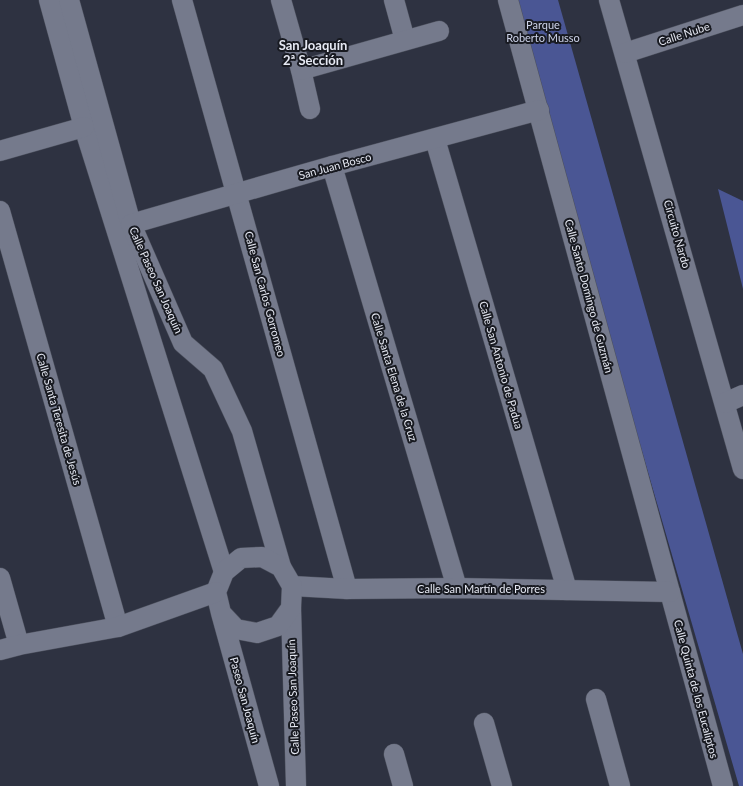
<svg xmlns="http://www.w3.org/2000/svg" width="743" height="786" viewBox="0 0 743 786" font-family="Lato,sans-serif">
	<rect width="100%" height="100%" fill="#2e3241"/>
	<g fill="#4a5694">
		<path d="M511,0H558L743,654V786H739Z"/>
		<path d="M718,189L743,201V289Z"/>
	</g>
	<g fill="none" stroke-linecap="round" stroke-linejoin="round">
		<g stroke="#4c505d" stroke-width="21">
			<g id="street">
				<path d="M49,0L84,127L224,572"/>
				<path d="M69,0L131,224L183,343L213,369L242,431L281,567"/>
				<path d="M182,0L347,589"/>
				<path d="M281,0L301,70L310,109"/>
				<path d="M394,0L405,40"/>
				<path d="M508,0L723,786"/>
				<path d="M609,0L743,469"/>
				<path d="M625,53L743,15"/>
				<path d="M301,70L439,31"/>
				<path d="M435,139L567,590"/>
				<path d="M0,151L84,127"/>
				<path d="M332,166L457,588"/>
				<path d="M0,211L118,627"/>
				<path d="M131,224L332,166L539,110"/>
				<path d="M725,403L743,395"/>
				<path d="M0,578L19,645"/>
				<path d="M292,586L347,589L457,588L670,592"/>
				<path d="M291,608L296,786"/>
				<path d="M221,613L236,629L257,633L278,626L291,608L292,586L281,567L262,557L241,558L224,572L216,592L221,613L269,786"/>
				<path d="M0,650L19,645L118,627L216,592"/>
				<path d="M596,699L620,786"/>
				<path d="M484,723L502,786"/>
				<path d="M394,754L403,786"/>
			</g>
		</g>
		<use href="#street" stroke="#757a8c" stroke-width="20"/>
	</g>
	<g text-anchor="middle" stroke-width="4" stroke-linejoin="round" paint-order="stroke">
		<g font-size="11" fill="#ced4ea" stroke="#181a21">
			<text x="543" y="29">Parque<tspan x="543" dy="13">Roberto Musso</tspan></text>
		</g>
		<g font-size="11" fill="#e6e9f3" stroke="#181a21">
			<text transform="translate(684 34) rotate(-18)" y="4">Calle Nube</text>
			<text transform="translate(335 166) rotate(-15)" y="4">San Juan Bosco</text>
			<text transform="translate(677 234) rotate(74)" y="4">Circuito Nardo</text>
			<text transform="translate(156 280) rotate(66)" y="4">Calle Paseo San Joaquín</text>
			<text transform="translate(265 294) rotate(75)" y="4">Calle San Carlos Gorromeo</text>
			<text transform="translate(589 296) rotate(75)" y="4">Calle Santo Domingo de Guzmán</text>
			<text transform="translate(501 365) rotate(74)" y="4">Calle San Antonio de Padua</text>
			<text transform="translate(394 377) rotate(73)" y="4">Calle Santa Elena de la Cruz</text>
			<text transform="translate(59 419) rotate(74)" y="4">Calle Santa Teresita de Jesús</text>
			<text x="481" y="593">Calle San Martín de Porres</text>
			<text transform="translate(696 689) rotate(75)" y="4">Calle Quinta de los Eucaliptos</text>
			<text transform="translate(293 697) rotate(-92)" y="4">Calle Paseo San Joaquín</text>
			<text transform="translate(245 700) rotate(75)" y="4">Paseo San Joaquín</text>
		</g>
		<g font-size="13" font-weight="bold" fill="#e6e9f3" stroke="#181a21">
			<text x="313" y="50">San Joaquín<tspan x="313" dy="15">2ª Sección</tspan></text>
		</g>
	</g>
</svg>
